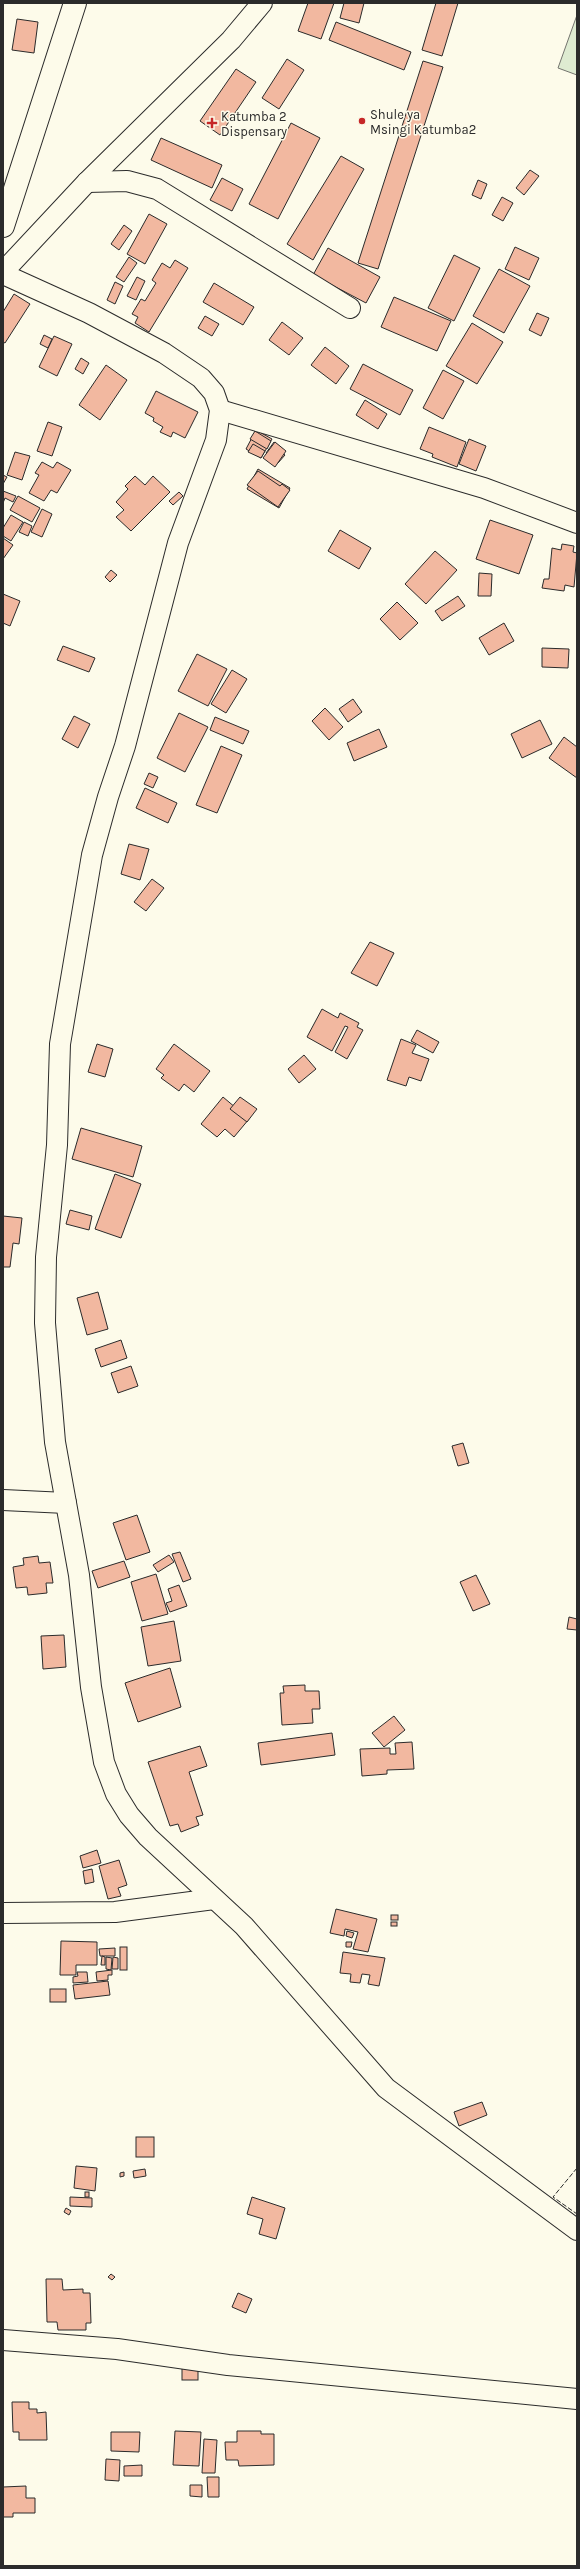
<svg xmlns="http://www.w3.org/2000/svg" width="580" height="2569" viewBox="0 0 580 2569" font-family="Karla,sans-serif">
	<rect width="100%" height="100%" fill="#fdfbea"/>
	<path fill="#deebd1" stroke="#74746e" d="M577,15V75L558,68Z"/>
	<g fill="#f2b8a0" stroke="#2b2b2b">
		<path d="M308,3H334L321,39L298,31Z"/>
		<path d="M344,3H364L359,23L340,18Z"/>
		<path d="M436,3H458L442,56L422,50Z"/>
		<path d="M17,19L38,22L34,53L12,50Z"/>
		<path d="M336,22L411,52L404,70L329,40Z"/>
		<path d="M287,59L304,70L279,109L262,98Z"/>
		<path d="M423,61L443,67L378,269L358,263Z"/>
		<path d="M236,69L256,82L220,135L200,121Z"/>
		<path d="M291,123L320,138L278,219L249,204Z"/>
		<path d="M161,138L222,165L212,188L151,160Z"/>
		<path d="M341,156L364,169L313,260L287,244Z"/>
		<path d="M530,170L539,176L524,195L516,188Z"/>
		<path d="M222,178L243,189L232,211L210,200Z"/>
		<path d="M478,180L487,184L481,199L472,195Z"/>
		<path d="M502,197L513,203L503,221L492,215Z"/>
		<path d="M149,214L167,224L145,264L127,254Z"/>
		<path d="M124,225L132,231L119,250L111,244Z"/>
		<path d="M515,247L539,258L529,280L505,269Z"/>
		<path d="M328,248L380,277L366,303L313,275Z"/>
		<path d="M454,255L480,268L454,321L428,308Z"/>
		<path d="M129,257L137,263L124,282L116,277Z"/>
		<path d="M175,260L188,268L149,332L135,323L138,317L132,314L141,299L145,301L156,283L152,280L162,263L170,268Z"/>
		<path d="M499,269L530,286L504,333L473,316Z"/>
		<path d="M137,277L145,281L136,300L127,296Z"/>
		<path d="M115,282L123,286L115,304L107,300Z"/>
		<path d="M214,283L254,307L243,325L203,302Z"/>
		<path d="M14,294L30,304L5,343L3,342V312Z"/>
		<path d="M394,297L451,321L437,351L381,327Z"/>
		<path d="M537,313L549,318L541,336L529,330Z"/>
		<path d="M205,316L219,324L212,336L198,328Z"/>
		<path d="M282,322L303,338L289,355L269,340Z"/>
		<path d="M472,323L503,342L477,384L446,366Z"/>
		<path d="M44,335L52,339L48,348L40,344Z"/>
		<path d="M54,336L72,344L57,376L39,367Z"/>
		<path d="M325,347L349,366L336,384L311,365Z"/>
		<path d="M81,358L89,363L83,374L75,369Z"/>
		<path d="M363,364L413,390L400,415L350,389Z"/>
		<path d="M106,365L127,380L100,420L79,405Z"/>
		<path d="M443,370L464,381L443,419L423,408Z"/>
		<path d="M156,391L198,412L185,438L173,432L171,437L160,432L163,427L153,421L154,418L145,413Z"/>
		<path d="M365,400L387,414L378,429L356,415Z"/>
		<path d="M48,422L62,427L52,456L37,451Z"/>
		<path d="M429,427L466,442L457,467L432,457L433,454L420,449Z"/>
		<path d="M256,430L272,439L261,458L246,449Z"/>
		<path d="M255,431L271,441L267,449L250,439Z"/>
		<path d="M469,439L486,446L476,471L459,464Z"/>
		<path d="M274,442L283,449L281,452L285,455L278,463L266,453Z"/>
		<path d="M275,442L286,451L275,467L263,458Z"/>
		<path d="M253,444L265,451L261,458L248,452Z"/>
		<path d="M15,452L30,456L22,480L7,475Z"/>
		<path d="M42,462L53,468L57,462L71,470L57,493L51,490L44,501L29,493L39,475L35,473Z"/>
		<path d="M258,469L290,488L279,508L247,489Z"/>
		<path d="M258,471L280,486L282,484L290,490L278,507L247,485Z"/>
		<path d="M3,475L7,477L3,484Z"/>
		<path d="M135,476L145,485L153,476L170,492L131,531L116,517L124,510L116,502L128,489L125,486Z"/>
		<path d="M3,491L16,496L13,502L5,498L3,503Z"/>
		<path d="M179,492L183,496L173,505L169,501Z"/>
		<path d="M18,496L40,508L32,522L10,510Z"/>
		<path d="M42,509L52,514L42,537L31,532Z"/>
		<path d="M11,515L23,522L11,541L3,536V528Z"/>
		<path d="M490,520L533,535L519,574L476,559Z"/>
		<path d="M24,522L32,526L28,536L19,532Z"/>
		<path d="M340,530L371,548L359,569L328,551Z"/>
		<path d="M3,538L13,545L3,559Z"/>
		<path d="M562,544L574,546L573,552L577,553L574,587L565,585L564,591L542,588L544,579H549L552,548L561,550Z"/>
		<path d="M435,551L457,570L426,604L405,584Z"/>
		<path d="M111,570L117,575L110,582L105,577Z"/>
		<path d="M479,573L492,574L491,596H478Z"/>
		<path d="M3,594L20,601L10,626L3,623Z"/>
		<path d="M458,596L465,606L442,621L435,611Z"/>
		<path d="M397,602L418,623L400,640L380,619Z"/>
		<path d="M504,623L514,641L489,655L479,638Z"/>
		<path d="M63,646L95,658L89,672L57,660Z"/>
		<path d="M542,648L569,649L568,668L542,667Z"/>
		<path d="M197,654L227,669L208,706L178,691Z"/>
		<path d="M232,670L247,679L226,713L211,704Z"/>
		<path d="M353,699L362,712L348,722L339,709Z"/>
		<path d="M325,708L343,727L329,740L312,721Z"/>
		<path d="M179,713L208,727L185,772L157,758Z"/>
		<path d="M74,716L90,724L78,748L62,739Z"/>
		<path d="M215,717L249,731L243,744L210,730Z"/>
		<path d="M540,720L552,744L522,758L511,734Z"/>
		<path d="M379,729L387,747L354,761L347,743Z"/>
		<path d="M564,737L577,747V778L549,758Z"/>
		<path d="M221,746L242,755L217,813L196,805Z"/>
		<path d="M149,773L158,777L153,788L144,784Z"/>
		<path d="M145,788L177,803L168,823L136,808Z"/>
		<path d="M129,844L149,849L140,880L121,874Z"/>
		<path d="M152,879L164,888L146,911L134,902Z"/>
		<path d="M370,942L394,953L377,986L351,973Z"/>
		<path d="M322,1009L338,1018L340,1013L359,1023L357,1027L363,1030L347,1059L335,1052L348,1027L345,1026L332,1051L307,1037Z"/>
		<path d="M417,1030L439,1042L433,1053L411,1041Z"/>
		<path d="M401,1039L416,1045L412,1053L429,1059L421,1081L409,1077L406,1086L387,1080Z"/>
		<path d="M97,1044L113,1049L105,1077L88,1072Z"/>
		<path d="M174,1044L210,1071L194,1092L184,1084L179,1091L161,1078L164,1075L156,1069Z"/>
		<path d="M304,1055L316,1069L299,1083L288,1069Z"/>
		<path d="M223,1097L249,1119L234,1137L225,1129L217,1137L201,1124Z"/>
		<path d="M240,1097L257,1109L247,1122L230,1109Z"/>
		<path d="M81,1128L142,1146L133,1177L72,1159Z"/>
		<path d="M115,1174L141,1184L121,1238L95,1229Z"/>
		<path d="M70,1210L92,1216L89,1230L66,1224Z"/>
		<path d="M3,1216L22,1218L19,1244L13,1243L10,1267H3Z"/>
		<path d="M98,1292L108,1329L87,1335L77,1298Z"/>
		<path d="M121,1340L127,1358L101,1367L95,1349Z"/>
		<path d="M131,1366L138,1386L118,1393L111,1373Z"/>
		<path d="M463,1443L469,1463L458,1466L452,1446Z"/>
		<path d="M137,1515L150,1552L126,1560L113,1523Z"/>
		<path d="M180,1552L191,1579L183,1582L172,1554Z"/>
		<path d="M169,1555L174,1562L158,1572L153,1565Z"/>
		<path d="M38,1556L39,1563L50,1562L53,1583H46L47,1593L28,1595L27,1587L16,1588L13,1567L24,1565L23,1558Z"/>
		<path d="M124,1561L130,1577L98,1588L92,1571Z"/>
		<path d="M156,1574L168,1614L142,1621L131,1582Z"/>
		<path d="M476,1575L490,1604L473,1611L460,1582Z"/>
		<path d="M179,1585L187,1606L170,1612L166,1603L172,1601L168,1589Z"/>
		<path d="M569,1617L577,1619V1630L567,1629Z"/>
		<path d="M174,1621L181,1661L148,1666L141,1627Z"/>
		<path d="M64,1635L66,1667L43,1669L41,1636Z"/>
		<path d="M170,1668L181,1707L138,1722L125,1683Z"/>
		<path d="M305,1685V1691H319L320,1709H312L313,1723L282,1725L280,1693H284L283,1686Z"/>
		<path d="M394,1716L405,1730L384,1747L372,1733Z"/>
		<path d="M332,1733L335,1755L261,1765L258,1743Z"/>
		<path d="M412,1742L414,1769L387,1770V1774L362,1776L360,1749L390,1748V1754H396L395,1743Z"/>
		<path d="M200,1746L207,1766L189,1772L203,1815L196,1817L199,1825L181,1832L178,1824L170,1826L148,1762Z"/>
		<path d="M97,1850L101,1863L83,1868L80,1856Z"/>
		<path d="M119,1860L127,1885L118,1888L121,1896L108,1899L99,1866Z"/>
		<path d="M92,1869L94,1882L85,1884L83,1871Z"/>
		<path d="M336,1909L377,1919L368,1952L353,1949L358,1932L345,1929L344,1936L330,1933Z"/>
		<rect x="391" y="1915" width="7" height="5"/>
		<rect x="391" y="1922" width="6" height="4"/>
		<path d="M347,1931L354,1933L352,1938L346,1936Z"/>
		<path d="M61,1941L97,1942V1965H76V1975H60Z"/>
		<path d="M346,1942H352L351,1947H346Z"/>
		<rect x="120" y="1947" width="7" height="23"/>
		<path d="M115,1948V1956H100L99,1949Z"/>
		<path d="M343,1952L385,1958L379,1986L368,1984L370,1975L362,1974L360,1983L350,1982L351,1974L340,1973Z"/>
		<path d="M102,1956L105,1957V1965H101Z"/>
		<path d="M106,1957L112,1958L111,1970L106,1969Z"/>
		<path d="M113,1957L118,1958V1969H112Z"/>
		<path d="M112,1970V1975H108V1980L97,1981L96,1972Z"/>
		<path d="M77,1972H87L88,1982L73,1983V1977L78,1976Z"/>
		<path d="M108,1981L110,1995L75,1999L73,1985Z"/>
		<rect x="50" y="1989" width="16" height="13"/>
		<path d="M482,2102L487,2115L459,2126L454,2112Z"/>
		<rect x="136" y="2137" width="18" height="20"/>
		<path d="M76,2166L97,2168L95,2191L74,2188Z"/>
		<path d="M145,2169L146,2176L134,2178L133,2171Z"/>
		<path d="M124,2172V2176L120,2177V2173Z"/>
		<rect x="85" y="2192" width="4" height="5"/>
		<path d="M70,2197L92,2198V2207L70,2206Z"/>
		<path d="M252,2197L285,2208L276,2239L259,2234L263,2219L247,2214Z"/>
		<path d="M66,2208L71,2211L69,2215L64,2212Z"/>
		<path d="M111,2274L115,2277L112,2280L108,2277Z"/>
		<path d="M46,2279H62L63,2290L83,2289V2293H90L91,2323H86V2330H58L57,2322H47Z"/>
		<path d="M238,2293L252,2299L246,2313L232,2307Z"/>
		<rect x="182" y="2367" width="16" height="13"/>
		<path d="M12,2402H29V2409H37V2413L46,2412L47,2440H19V2432H13Z"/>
		<path d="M175,2431L201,2432L199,2466L173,2465Z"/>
		<path d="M237,2431H261V2434H274V2465L239,2466L238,2460H226L225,2442H237Z"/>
		<path d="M111,2432H140L139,2452L111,2451Z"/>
		<path d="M204,2439L217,2440L215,2473H202Z"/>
		<path d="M106,2459L120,2460L119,2481L105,2480Z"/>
		<path d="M142,2465V2476H124V2466Z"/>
		<path d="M207,2477H219V2497H208Z"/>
		<path d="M190,2485H202V2497L190,2496Z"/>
		<path d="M26,2486V2498H35V2513H13V2517H3V2487Z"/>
	</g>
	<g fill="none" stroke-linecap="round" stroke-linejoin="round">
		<g stroke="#2b2b2b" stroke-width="22">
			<g id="minor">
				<path d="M87,182L127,181L157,189L350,308"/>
				<path d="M3,272L87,182L231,40L262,3"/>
				<path d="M3,274L89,313L164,353L201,378L214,393L220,410L216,440L178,543L125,746L108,797L92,855L60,1044L57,1145L46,1257L45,1323L55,1442L79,1575L91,1687L104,1762L116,1794L129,1815L148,1837L244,1926L386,2088L577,2230"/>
				<path d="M220,410L484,488L577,523"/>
				<path d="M3,1500L66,1503"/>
				<path d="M3,1913L115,1912L214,1899"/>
				<path d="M3,2340L117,2349L228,2365L577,2399"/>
			</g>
		</g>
		<g stroke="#2b2b2b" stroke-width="24">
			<path id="highway" d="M3,226L75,3"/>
		</g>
		<use href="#minor" stroke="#fdfbea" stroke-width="20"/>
		<use href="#highway" stroke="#fdfbea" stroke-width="22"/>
		<path stroke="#2b2b2b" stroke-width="1" stroke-dasharray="5 2" stroke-linecap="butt" d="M577,2168L553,2197L577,2214"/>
	</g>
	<g fill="#c62828" stroke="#fdfbea" stroke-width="1.5">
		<circle cx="362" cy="121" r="4"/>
		<path d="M210 117h4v4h4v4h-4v4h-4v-4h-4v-4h4z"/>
	</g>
	<g text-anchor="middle" stroke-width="3" stroke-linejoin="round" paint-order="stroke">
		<g font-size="13" fill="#2b2b2b" stroke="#fdfbea" text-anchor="start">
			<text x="370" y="119">Shule ya<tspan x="370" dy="15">Msingi Katumba2</tspan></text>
			<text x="221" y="121">Katumba 2<tspan x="221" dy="15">Dispensary</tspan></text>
		</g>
	</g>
	<rect width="580" height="2569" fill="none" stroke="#2b2b2b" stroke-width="8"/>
</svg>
